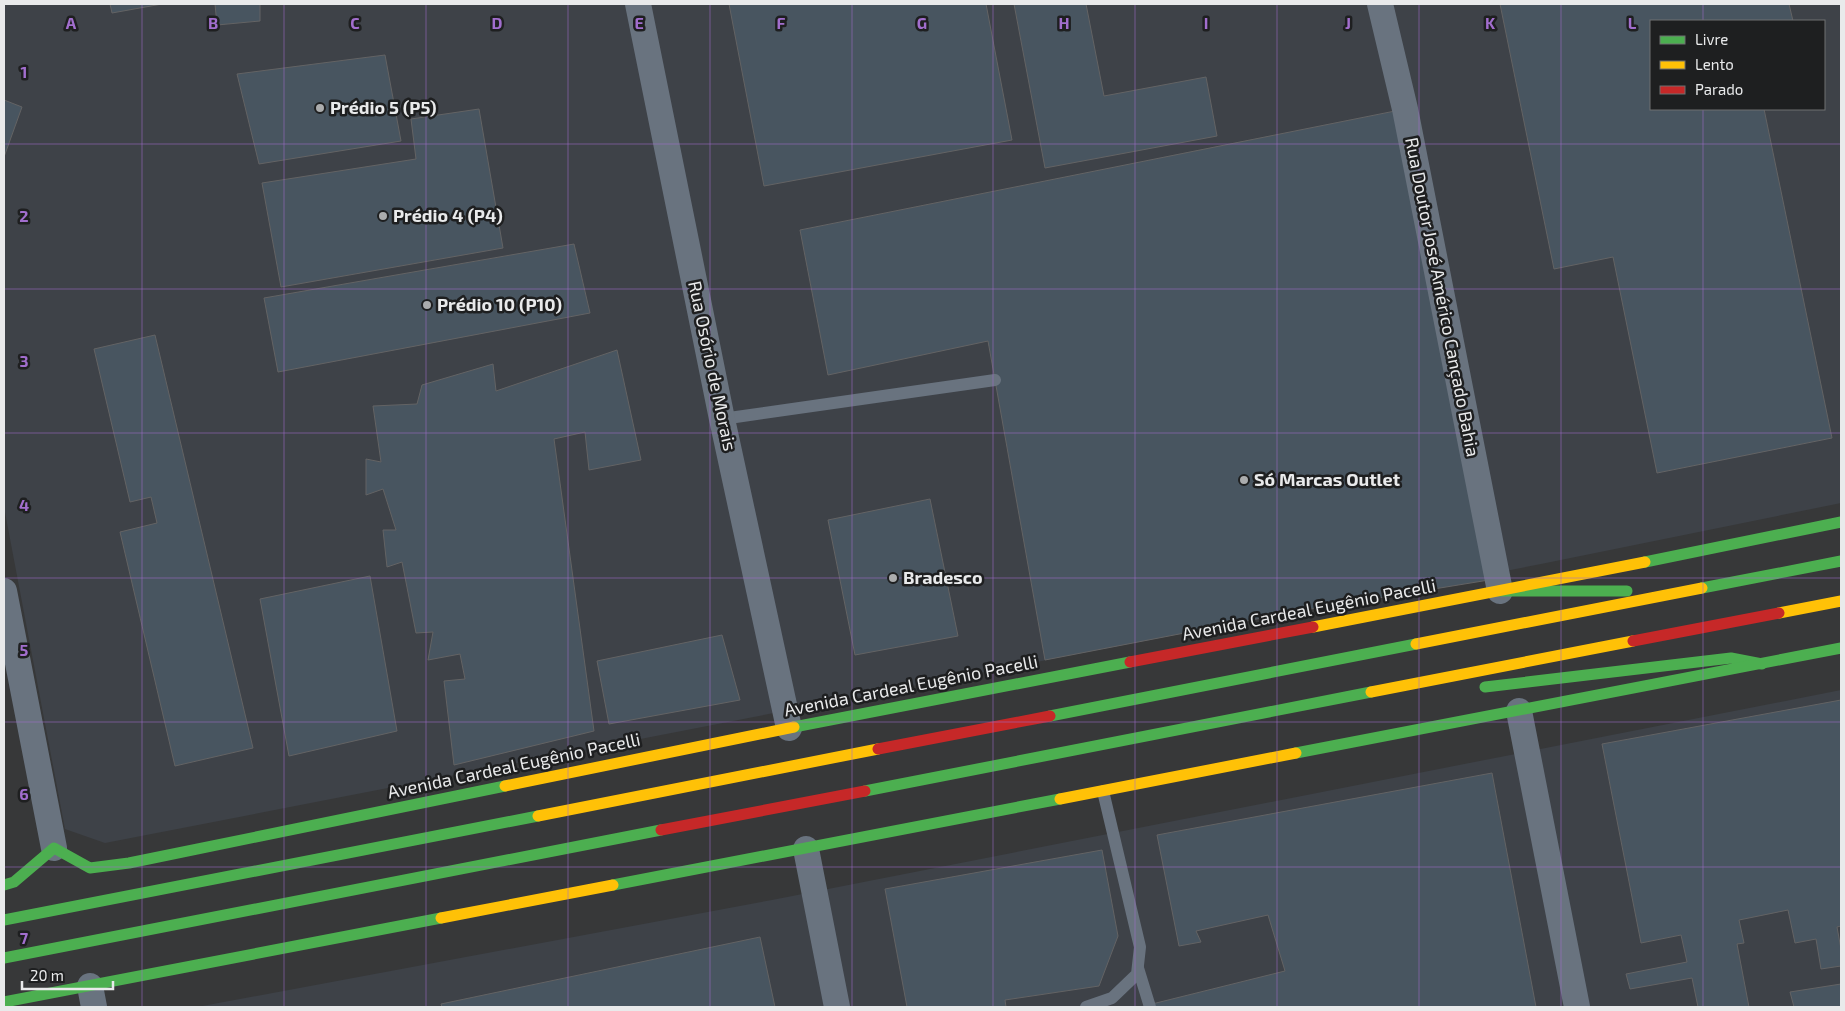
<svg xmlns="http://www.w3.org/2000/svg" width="1845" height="1011" viewBox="0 0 1845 1011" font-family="'Exo 2',sans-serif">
	<rect width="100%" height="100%" fill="#373839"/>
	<g fill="#3e4248" fill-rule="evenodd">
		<path d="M4,4H1841V503L1541,564L105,843L65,829L4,507ZM1651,21H1824V109H1651Z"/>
		<path d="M1841,690V1007H197L772,900Z"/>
	</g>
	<g fill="#485560" stroke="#636364">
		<path d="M110,4H162L112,13Z"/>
		<path d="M215,4H260V21L217,25Z"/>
		<path d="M729,4H986L1012,140L764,186Z"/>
		<path d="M1014,4H1086L1104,96L1206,77L1217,136L1045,168Z"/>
		<path d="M1500,4H1789L1793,21H1651V109H1764L1832,438L1657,473L1613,257L1554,269Z"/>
		<path d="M385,55L401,141L259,164L237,74Z"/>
		<path d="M4,100L22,107L4,157Z"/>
		<path d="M479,109L503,248L281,287L262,183L416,159L411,119Z"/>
		<path d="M1405,109L1495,579L1293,612L1045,660L988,341L828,375L800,230Z"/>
		<path d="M574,244L590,313L278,372L264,298Z"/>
		<path d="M155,335L253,748L175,766L120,532L157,523L151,497L130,502L94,349Z"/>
		<path d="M617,350L641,460L589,470L585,432L554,439L594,731L454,765L444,681L465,679L460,654L428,660L433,632L416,633L402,562L387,567L383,530H396L383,489L366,495V459L381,462L373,406L417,404L422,385L493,364L496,391Z"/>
		<path d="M930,499L958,636L855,655L828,520Z"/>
		<path d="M370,576L397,731L289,756L260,599Z"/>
		<path d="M722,635L740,700L609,724L597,661Z"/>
		<path d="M1841,700V926L1837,927L1841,949V966L1821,969L1816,939L1795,943L1788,910L1739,920L1744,943L1737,944L1749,1007H1698L1692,978L1630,989L1626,974L1687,962L1681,935L1641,943L1602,744Z"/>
		<path d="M1492,773L1536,1007H1140L1285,971L1268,915L1196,931L1201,942L1179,946L1157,835Z"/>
		<path d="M1102,850L1118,936L1099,986L1005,1000L1006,1007H907L885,889Z"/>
		<path d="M760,937L775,1007H442L441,1004Z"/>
		<path d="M1841,984V1007H1794L1790,992Z"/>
	</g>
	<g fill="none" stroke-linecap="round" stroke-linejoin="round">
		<g stroke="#69737f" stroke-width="12">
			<path d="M722,419L995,380"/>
			<path d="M1138,968L1150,1007"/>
			<path d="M1086,1007L1112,998L1137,974L1140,947L1103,791"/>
		</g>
		<g stroke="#69737f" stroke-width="26">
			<path d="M638,4L722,419L789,728"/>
			<path d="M1380,4L1405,109L1500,591"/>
			<path d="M4,591L54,848"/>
			<path d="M1519,711L1577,1007"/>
			<path d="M806,849L837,1007"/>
			<path d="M90,986L94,1007"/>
		</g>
		<g stroke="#4caf50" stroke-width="11">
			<path d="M1645,562L1841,522"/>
			<path d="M1702,588L1841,561"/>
			<path d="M1500,591H1627"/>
			<path d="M1485,687L1731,658L1762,664"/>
			<path d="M1050,716L1416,644"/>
			<path d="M794,727L1130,662"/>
			<path d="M1296,753L1841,648"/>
			<path d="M865,791L1371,692"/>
			<path d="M4,885L14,882L54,848L90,868L129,863L505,786"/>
			<path d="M613,885L1060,799"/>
			<path d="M4,920L538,816"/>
			<path d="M4,958L661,830"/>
			<path d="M4,1002L441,918"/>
		</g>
		<g stroke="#ffc107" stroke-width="11">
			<path d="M1779,613L1841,601"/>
			<path d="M1313,627L1645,562"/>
			<path d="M1416,644L1702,588"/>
			<path d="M1371,692L1633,641"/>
			<path d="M505,786L794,727"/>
			<path d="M1060,799L1296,753"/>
			<path d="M538,816L878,749"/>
			<path d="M441,918L613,885"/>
		</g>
		<g stroke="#c62828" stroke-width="11">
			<path d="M1633,641L1779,613"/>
			<path d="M1130,662L1313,627"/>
			<path d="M878,749L1050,716"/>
			<path d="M661,830L865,791"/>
		</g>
	</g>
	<path fill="none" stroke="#a26ece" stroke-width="1" stroke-opacity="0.55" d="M142,4V1007M284,4V1007M426,4V1007M568,4V1007M710,4V1007M852,4V1007M993,4V1007M1135,4V1007M1277,4V1007M1419,4V1007M1561,4V1007M1703,4V21M1703,109V1007M4,144H1841M4,289H1841M4,433H1841M4,578H1841M4,722H1841M4,867H1841"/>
	<g fill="#abacad" stroke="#1e1f20" stroke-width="2">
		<circle cx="320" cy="108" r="5"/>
		<circle cx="383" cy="216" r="5"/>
		<circle cx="427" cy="305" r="5"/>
		<circle cx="1244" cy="480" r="5"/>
		<circle cx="893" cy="578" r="5"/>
	</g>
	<g text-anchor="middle" stroke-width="5" stroke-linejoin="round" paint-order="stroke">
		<g font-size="18" font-weight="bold" fill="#e9eaeb" stroke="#1e1f20" text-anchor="start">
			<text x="330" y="114">Prédio 5 (P5)</text>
			<text x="393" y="222">Prédio 4 (P4)</text>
			<text x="437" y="311">Prédio 10 (P10)</text>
			<text x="1254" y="486">Só Marcas Outlet</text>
			<text x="903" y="584">Bradesco</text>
		</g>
		<g font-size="18" fill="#e9eaeb" stroke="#1e1f20">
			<text transform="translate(1442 297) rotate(79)" y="6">Rua Doutor José Américo Cançado Bahia</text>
			<text transform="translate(712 366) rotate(78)" y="6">Rua Osório de Morais</text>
			<text transform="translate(1309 610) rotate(-11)" y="6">Avenida Cardeal Eugênio Pacelli</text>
			<text transform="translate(911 686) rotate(-11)" y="6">Avenida Cardeal Eugênio Pacelli</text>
			<text transform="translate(514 766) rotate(-12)" y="6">Avenida Cardeal Eugênio Pacelli</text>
		</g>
	</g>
	<g font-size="16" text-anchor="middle" font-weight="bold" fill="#a26ece" stroke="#1e1f20" stroke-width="5" stroke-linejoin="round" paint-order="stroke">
		<text x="71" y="29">A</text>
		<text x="213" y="29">B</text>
		<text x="355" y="29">C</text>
		<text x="497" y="29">D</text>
		<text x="639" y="29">E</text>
		<text x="781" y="29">F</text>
		<text x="922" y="29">G</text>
		<text x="1064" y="29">H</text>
		<text x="1206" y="29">I</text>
		<text x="1348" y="29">J</text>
		<text x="1490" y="29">K</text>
		<text x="1632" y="29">L</text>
		<text x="24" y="78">1</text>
		<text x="24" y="222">2</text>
		<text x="24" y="367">3</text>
		<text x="24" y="511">4</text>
		<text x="24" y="656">5</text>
		<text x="24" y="800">6</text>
		<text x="24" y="944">7</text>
	</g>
	<rect width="1845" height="1011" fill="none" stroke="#e9eaeb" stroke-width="10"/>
	<rect x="1650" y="20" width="175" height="90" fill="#1e1f20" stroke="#6f7071"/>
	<rect x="1660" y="36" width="25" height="8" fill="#4caf50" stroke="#6f7071"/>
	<text x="1695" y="45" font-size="15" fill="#e9eaeb">Livre</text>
	<rect x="1660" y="61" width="25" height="8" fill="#ffc107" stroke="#6f7071"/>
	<text x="1695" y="70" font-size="15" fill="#e9eaeb">Lento</text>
	<rect x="1660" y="86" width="25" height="8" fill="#c62828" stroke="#6f7071"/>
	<text x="1695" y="95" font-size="15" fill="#e9eaeb">Parado</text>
	<path d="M22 981v8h91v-8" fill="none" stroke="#e9eaeb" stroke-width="2.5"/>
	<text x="30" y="981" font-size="15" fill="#e9eaeb" stroke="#1e1f20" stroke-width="4" paint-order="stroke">20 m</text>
</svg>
